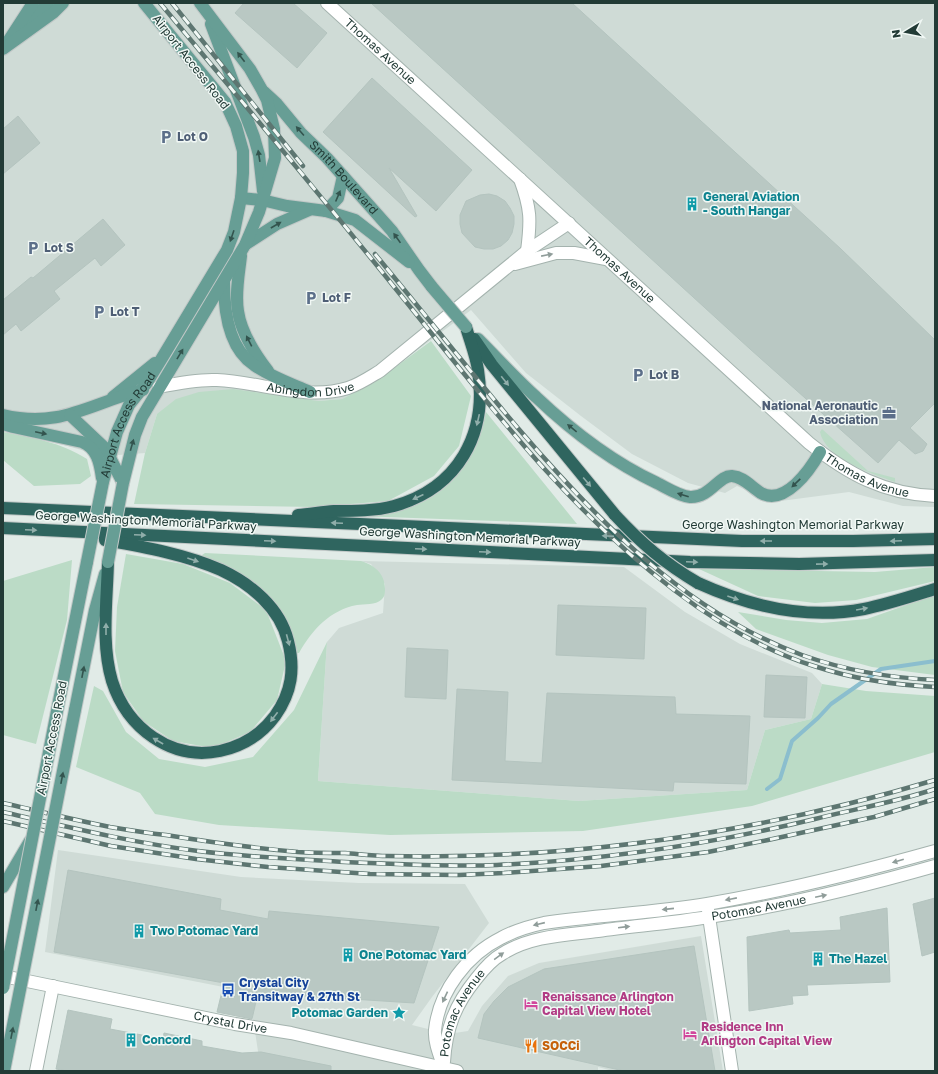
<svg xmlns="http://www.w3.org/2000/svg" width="938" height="1074" viewBox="0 0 938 1074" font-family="'Golos Text',sans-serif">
	<rect width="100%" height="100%" fill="#e1ebe7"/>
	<g fill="#cfdbd6">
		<path d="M3,3H935V507L903,506L849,492L773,502L737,486L725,493L688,483L632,454L581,416L526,373L471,310L375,382L342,399L157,414L145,453L92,457L85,451L50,441L3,432Z"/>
		<path d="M361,561L624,567L685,612L740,644L812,673L822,684L811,719L765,730L747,790L579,801L318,781L327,642L339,628L383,613L385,584L371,564Z"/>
		<path d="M58,850L241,877L359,883L465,884L489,923L432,997L412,1025L448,1034L468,1031L482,1006L508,976L539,963L701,936L723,1071H613L598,1067V1071H261L249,992L45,952Z"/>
	</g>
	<g fill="#bbdbc6">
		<path d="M431,341L471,396L459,446L434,476L388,501L314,507L134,504L145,453L157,414L176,399L199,392L233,389L318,401L342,399L375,382Z"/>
		<path d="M486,412L577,524L358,516C375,513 393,511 409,507C442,498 470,467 480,435C483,428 484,419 486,412Z"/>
		<path d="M822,429L868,471L895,478V482C872,474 825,458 820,432Z"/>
		<path d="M3,432C34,438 60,442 87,459L91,476L80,484L34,486L3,460Z"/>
		<path d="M205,553L361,561C374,565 385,573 385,589C385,593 385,597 381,600C376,605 364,604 357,605C330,610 312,630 299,653H297C295,645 293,637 290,629C275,592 239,570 203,557L202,555Z"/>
		<path d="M126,554L183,564L230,583L266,610L286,661L277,700L250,732L213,748L173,741L143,721L123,692L115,651L117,607Z"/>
		<path d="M72,560L67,620L36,744L3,735V581Z"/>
		<path d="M935,567V581L856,600L815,603L758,596L699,569L875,572Z"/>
		<path d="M935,596V675L872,667L828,655L756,629L738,612L786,620L822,623L867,619L915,602Z"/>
		<path d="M327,642L318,781L579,801L747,790L765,730L811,719L822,684L866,691L935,696V752L752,806L583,831L390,835L219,825L155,814L140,793L76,767L94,686L103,691L126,732L159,759L205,767L253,757L294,710Z"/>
	</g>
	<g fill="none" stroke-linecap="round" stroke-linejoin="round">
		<path stroke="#8bbece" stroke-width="4" d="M767,789L780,779L792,741L818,718L831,704L881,669L935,661"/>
	</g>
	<g fill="#b9c8c3" stroke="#b4c4bf">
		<path d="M244,3H293L327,33L297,68L235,13Z"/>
		<path d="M371,3H572L841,249L935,340V403L910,428L927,444L923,451L915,454L899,440L878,463L750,349Z"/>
		<path d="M372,78L472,170L436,211L389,168L417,216L415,217L323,132Z"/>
		<path d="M18,116L40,143L3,174V129Z"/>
		<path d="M489,194L497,196L505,201L510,208L514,216V224L512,233L508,240L501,246L493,249H484L475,247L462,233L460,224V215L466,201L480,195Z"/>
		<path d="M103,219L125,245L101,266L95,258L54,291L60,299L21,331L16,324L3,335V300L31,277L33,278Z"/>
		<path d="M558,605L646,608L644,659L556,655Z"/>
		<path d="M407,648L448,650L446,699L405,697Z"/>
		<path d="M766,675L807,677L805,718L764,717Z"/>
		<path d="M457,689L508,692L505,761L542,763L547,693L675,697L676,714L750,716L746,784L674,782L673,791L452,780Z"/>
		<path d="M68,870L221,899L220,910L268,919L269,911L439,927L414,1003L258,993L252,1019L217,1012L224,983L54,952Z"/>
		<path d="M935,898V952L922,956L913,904Z"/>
		<path d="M887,908L890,982L807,985L808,995L792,996L793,1004L749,1011L747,937L789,930L790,933L841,930L840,917Z"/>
		<path d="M694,946L715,1071H624L478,1038L484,1014L494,1001L508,987L544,969Z"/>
		<path d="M68,1010L112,1019L110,1029L163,1039L164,1033L202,1041V1046L242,1053L261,1052L331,1066V1071H67L56,1069Z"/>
	</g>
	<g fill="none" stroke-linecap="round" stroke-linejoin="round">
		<g stroke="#a4b3ae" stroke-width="14">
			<g id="minor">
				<path id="s1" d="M327,3L809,443C848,474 884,494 935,496"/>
				<path d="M520,179C531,209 531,220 527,251"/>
				<path d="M515,264L556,253H574L606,259"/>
				<path id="s2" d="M159,387C178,383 198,379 217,380C260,382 306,401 348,388C360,384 370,377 380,371L527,251L569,223"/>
				<path d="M708,910L732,1071"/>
				<path id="s3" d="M3,976L235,1024L291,1033L457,1071"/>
				<path id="s4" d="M444,1062C446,1028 455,1005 476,979C483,970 491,960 502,954C530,936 565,935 598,931C634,926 672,923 708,917C785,906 861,887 935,866"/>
				<path d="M444,1068C440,1056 434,1042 435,1030C439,991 467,955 501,938C514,931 530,926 544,923C599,915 653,913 707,904C784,891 860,872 935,851"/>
				<path d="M36,1071L53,986"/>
			</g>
		</g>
		<g stroke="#c1c8c7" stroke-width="14">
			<g id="major">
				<path d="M28,24L48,3"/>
				<path d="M211,24L254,137L259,155L263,191"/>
				<path d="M7,43L33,3"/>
				<path d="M3,49L53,13L63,3"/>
				<path id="s5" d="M264,92L277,104L301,133L327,158L392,231L419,270L432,287"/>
				<path d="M241,198L262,200L287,206L326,211L355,220L409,262"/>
				<path d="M326,211L338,198L343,176"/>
				<path d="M246,244L277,224L309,210"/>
				<path d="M241,256C239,274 235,293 238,311C241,333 255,354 268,371"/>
				<path d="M224,282C224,311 228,348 254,365C271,377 292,384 310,392"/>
				<path d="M478,339C497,358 516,379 536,397C572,431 612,462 657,483C667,488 679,496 690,497C710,498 719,475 732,476C744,477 751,487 761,493C785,506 810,470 820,452"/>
				<path d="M113,397L155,363"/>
				<path d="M3,415C61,429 90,403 143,390"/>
				<path d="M70,415L105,448L123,483"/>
				<path d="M3,424L13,427L82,442C97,448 100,463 102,478"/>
				<path id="s6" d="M103,482L117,432L129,405L146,384L162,358L227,250L234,232L241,198L243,173V151L236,126L225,102L144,3"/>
				<path d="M123,483L135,435L142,417L245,245L259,212L275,158L274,129L267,100L262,90L250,69L200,3"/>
				<path d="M58,706L87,562"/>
				<path d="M75,710L95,610L105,574"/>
				<path d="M3,887L30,841"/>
			</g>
		</g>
		<g stroke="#c1c8c7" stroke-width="14">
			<g id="highway">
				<path d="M474,339L492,365L615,515"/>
				<path d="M3,508L742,541H853L935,539"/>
				<path d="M298,515C310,514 322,512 334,511C354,511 375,511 394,506C458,488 488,434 478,370C476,356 470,341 466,327"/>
				<path d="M3,528L690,562L799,564L935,560"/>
				<path d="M105,540C144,547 184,554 221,570C251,584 280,608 288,641C295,669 292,692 275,716C261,735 243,746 220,751C171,761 127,728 112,681C101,644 107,601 108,562"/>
				<path d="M698,583C751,607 806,620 864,609C888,604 912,596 935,589"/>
			</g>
		</g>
		<use href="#minor" stroke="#fff" stroke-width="12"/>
		<use href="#major" stroke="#679e95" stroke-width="12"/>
		<use href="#highway" stroke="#2f655f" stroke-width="12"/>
		<g stroke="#5d7671" stroke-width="4.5">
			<g id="rail">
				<path d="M160,3C239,98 318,192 395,288C482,395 563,506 674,590C716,622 763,650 814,666C853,679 895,685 935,687"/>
				<path d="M172,3L303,166"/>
				<path d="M375,254C423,312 469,370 517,427C596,519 685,612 802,655C844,670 891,678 935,680"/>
				<path d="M3,803C38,811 74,820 110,827C128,830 147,833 166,835C209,842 254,848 298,852C313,853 329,853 345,853C359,854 373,856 388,856C573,860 758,833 935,780"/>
				<path d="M3,812C68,827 133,843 198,851C247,857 296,859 345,862C395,864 446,867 497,865C604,860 711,844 815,819C855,809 896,802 935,789"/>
				<path d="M3,821L111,846L196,859L268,867L370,874L459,875L504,873L601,866L708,852L768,840L874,817L935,799"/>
			</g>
		</g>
		<use href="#rail" stroke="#f1f8f5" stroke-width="3" stroke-dasharray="9" stroke-linecap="butt"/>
		<g stroke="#c1c8c7" stroke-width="14" stroke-linecap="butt">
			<g id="major-bridge">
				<path d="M432,287L466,327"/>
				<path d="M87,562L103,482"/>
				<path d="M108,562L123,483"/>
				<path d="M3,988L58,706"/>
				<path d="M4,1071L75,710"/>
			</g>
		</g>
		<g stroke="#c1c8c7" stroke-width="14" stroke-linecap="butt">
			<path id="highway-bridge" d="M615,515C641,543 664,563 698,583"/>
		</g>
		<use href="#major-bridge" stroke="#679e95" stroke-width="12"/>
		<use href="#highway-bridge" stroke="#2f655f" stroke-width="12"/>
	</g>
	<defs><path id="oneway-solid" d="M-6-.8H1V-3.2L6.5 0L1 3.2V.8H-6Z"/></defs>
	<g fill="#33544e">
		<use href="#oneway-solid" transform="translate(241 57) rotate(-127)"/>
		<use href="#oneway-solid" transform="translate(300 131) rotate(-131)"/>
		<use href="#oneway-solid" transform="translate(259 156) rotate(-99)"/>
		<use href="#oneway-solid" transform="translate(338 196) rotate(-67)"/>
		<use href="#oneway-solid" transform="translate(276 225) rotate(-30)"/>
		<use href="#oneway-solid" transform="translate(232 236) rotate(109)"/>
		<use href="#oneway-solid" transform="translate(397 238) rotate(-125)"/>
		<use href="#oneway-solid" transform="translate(249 341) rotate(-117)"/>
		<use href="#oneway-solid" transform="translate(180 354) rotate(-59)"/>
		<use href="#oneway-solid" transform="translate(572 428) rotate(-141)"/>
		<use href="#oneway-solid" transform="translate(41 433) rotate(12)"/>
		<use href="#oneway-solid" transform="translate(132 445) rotate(-74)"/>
		<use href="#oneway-solid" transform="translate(796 483) rotate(136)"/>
		<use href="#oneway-solid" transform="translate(683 495) rotate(-162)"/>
		<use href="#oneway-solid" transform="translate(83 672) rotate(-79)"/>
		<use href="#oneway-solid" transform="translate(62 778) rotate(-79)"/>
		<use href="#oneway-solid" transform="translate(37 905) rotate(-79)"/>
		<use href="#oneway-solid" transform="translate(12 1033) rotate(-79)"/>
	</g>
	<g fill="#909d9a">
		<use href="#oneway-solid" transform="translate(547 255) rotate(-11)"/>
		<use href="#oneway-solid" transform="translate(898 861) rotate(164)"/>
		<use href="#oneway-solid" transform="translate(821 896) rotate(-12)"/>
		<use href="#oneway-solid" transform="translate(731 899) rotate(169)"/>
		<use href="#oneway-solid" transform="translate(668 909) rotate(174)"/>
		<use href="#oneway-solid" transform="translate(539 924) rotate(167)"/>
		<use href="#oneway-solid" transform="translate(624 927) rotate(-7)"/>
		<use href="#oneway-solid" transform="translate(499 956) rotate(-36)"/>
		<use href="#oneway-solid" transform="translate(445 997) rotate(115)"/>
	</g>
	<g fill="#90aeaa">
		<use href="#oneway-solid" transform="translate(505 381) rotate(51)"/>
		<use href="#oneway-solid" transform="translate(478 420) rotate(103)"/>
		<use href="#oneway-solid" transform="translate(587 482) rotate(50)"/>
		<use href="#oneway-solid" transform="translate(418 497) rotate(155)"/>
		<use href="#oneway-solid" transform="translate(337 523) rotate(-177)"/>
		<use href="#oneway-solid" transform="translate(31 530) rotate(3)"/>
		<use href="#oneway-solid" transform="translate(140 535) rotate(3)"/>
		<use href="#oneway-solid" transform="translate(608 536) rotate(-178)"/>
		<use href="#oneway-solid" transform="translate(270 541) rotate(3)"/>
		<use href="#oneway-solid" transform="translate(766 541) rotate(-180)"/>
		<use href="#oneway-solid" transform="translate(896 541) rotate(178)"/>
		<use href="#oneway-solid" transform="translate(421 549) rotate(3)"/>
		<use href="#oneway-solid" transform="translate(485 552) rotate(3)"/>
		<use href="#oneway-solid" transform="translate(193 560) rotate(19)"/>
		<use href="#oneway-solid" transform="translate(692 562) rotate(2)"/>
		<use href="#oneway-solid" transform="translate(822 564) rotate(-1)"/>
		<use href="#oneway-solid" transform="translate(733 598) rotate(19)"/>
		<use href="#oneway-solid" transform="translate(862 609) rotate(-10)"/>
		<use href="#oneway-solid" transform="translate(106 629) rotate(-90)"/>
		<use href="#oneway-solid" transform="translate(288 640) rotate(75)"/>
		<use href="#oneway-solid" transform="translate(274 717) rotate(127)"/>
		<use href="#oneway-solid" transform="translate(158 741) rotate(-150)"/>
	</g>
	<defs>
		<g id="parking-bare" transform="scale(1.08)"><path d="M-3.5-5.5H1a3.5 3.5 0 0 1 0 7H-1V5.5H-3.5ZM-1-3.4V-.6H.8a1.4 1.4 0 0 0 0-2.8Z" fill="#5c6f8a" stroke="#f1f8f5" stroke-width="2.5" paint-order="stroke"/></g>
		<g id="building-bare" transform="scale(1.08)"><path d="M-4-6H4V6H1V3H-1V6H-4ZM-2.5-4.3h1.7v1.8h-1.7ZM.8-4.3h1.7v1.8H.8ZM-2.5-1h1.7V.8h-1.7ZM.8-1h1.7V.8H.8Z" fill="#0f9aa8" stroke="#f1f8f5" stroke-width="2.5" paint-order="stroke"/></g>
		<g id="office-bare" transform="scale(1.08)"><path d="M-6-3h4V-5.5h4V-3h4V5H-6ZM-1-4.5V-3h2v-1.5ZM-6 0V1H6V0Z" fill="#5c6f8a" stroke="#f1f8f5" stroke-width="2.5" paint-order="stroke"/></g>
		<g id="bus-bare" transform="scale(1.08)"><path d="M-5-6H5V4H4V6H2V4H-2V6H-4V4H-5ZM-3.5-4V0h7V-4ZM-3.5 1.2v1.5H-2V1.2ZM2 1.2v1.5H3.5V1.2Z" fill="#1a4fb4" stroke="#f1f8f5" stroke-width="2.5" paint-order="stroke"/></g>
		<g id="hotel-bare" transform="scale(1.08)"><path d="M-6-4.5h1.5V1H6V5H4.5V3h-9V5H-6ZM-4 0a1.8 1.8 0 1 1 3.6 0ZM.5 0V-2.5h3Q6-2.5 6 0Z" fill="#d1479c" stroke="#f1f8f5" stroke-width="2.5" paint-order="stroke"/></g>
		<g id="sight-bare" transform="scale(1.08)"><path d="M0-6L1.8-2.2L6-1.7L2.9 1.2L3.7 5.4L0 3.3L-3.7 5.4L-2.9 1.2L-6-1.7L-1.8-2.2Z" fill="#0f9aa8" stroke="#f1f8f5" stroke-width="2.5" paint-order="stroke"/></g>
		<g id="restaurant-bare" transform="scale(1.08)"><path d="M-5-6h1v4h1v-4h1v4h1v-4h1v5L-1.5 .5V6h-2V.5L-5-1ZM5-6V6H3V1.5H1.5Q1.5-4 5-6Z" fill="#e8710a" stroke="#f1f8f5" stroke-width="2.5" paint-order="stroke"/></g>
	</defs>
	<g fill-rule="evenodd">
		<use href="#parking-bare" x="166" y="137"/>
		<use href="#building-bare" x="692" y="204"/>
		<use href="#parking-bare" x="33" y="248"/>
		<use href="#parking-bare" x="311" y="298"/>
		<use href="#parking-bare" x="99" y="312"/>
		<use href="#parking-bare" x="638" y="375"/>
		<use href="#office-bare" x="889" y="413"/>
		<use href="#building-bare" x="139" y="931"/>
		<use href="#building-bare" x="348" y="955"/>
		<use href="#building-bare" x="818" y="959"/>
		<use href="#bus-bare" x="228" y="990"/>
		<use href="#hotel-bare" x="531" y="1004"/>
		<use href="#sight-bare" x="399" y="1013"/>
		<use href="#hotel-bare" x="690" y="1034"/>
		<use href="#building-bare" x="131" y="1040"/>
		<use href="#restaurant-bare" x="531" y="1046"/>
	</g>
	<g text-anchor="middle" stroke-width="3" stroke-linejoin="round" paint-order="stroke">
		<g font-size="12" fill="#223b36" stroke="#f1f8f5">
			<text dy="4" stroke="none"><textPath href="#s1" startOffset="72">Thomas Avenue</textPath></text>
			<text transform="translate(191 62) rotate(52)" y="4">Airport Access Road</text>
			<text dy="4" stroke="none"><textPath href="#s5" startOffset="117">Smith Boulevard</textPath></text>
			<text dy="4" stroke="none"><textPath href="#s1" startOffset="396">Thomas Avenue</textPath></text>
			<text dy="4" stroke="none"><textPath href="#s2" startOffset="153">Abingdon Drive</textPath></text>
			<text dy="4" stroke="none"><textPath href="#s6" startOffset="63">Airport Access Road</textPath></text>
			<text dy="4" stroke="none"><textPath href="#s1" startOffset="720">Thomas Avenue</textPath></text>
			<text transform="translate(146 521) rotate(3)" y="4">George Washington Memorial Parkway</text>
			<text x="793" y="529">George Washington Memorial Parkway</text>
			<text transform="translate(470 537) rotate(3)" y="4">George Washington Memorial Parkway</text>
			<text transform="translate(52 738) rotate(-79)" y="4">Airport Access Road</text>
			<text dy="4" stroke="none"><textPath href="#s4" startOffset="389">Potomac Avenue</textPath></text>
			<text dy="4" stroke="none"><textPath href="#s4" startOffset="53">Potomac Avenue</textPath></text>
			<text dy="4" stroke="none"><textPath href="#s3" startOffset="232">Crystal Drive</textPath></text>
		</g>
		<g font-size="12" font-weight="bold" fill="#4e5e75" stroke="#f1f8f5" text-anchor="start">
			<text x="177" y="141">Lot O</text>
			<text x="44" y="252">Lot S</text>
			<text x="322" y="302">Lot F</text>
			<text x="110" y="316">Lot T</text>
			<text x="649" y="379">Lot B</text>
			<text x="878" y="410" text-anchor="end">National Aeronautic<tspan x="878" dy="14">Association</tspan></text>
		</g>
		<g font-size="12" font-weight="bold" fill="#0d838f" stroke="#f1f8f5" text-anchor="start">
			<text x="703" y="201">General Aviation<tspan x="703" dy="14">- South Hangar</tspan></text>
			<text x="150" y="935">Two Potomac Yard</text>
			<text x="359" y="959">One Potomac Yard</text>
			<text x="829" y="963">The Hazel</text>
			<text x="388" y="1017" text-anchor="end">Potomac Garden</text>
			<text x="142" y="1044">Concord</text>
		</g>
		<g font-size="12" font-weight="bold" fill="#164399" stroke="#f1f8f5" text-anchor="start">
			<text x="239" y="987">Crystal City<tspan x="239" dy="14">Transitway &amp; 27th St</tspan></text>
		</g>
		<g font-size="12" font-weight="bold" fill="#b23c85" stroke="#f1f8f5" text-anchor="start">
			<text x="542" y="1001">Renaissance Arlington<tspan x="542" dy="14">Capital View Hotel</tspan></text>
			<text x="701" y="1031">Residence Inn<tspan x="701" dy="14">Arlington Capital View</tspan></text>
		</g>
		<g font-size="12" font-weight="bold" fill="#c56008" stroke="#f1f8f5" text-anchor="start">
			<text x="542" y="1050">SOCCi</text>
		</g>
	</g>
	<rect width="938" height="1074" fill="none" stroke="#223b36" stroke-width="8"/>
	<g transform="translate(906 32) rotate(260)" stroke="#f1f8f5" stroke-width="3" paint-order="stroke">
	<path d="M0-3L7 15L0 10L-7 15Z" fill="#223b36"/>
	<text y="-6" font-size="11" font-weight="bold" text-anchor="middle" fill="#223b36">N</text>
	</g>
</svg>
